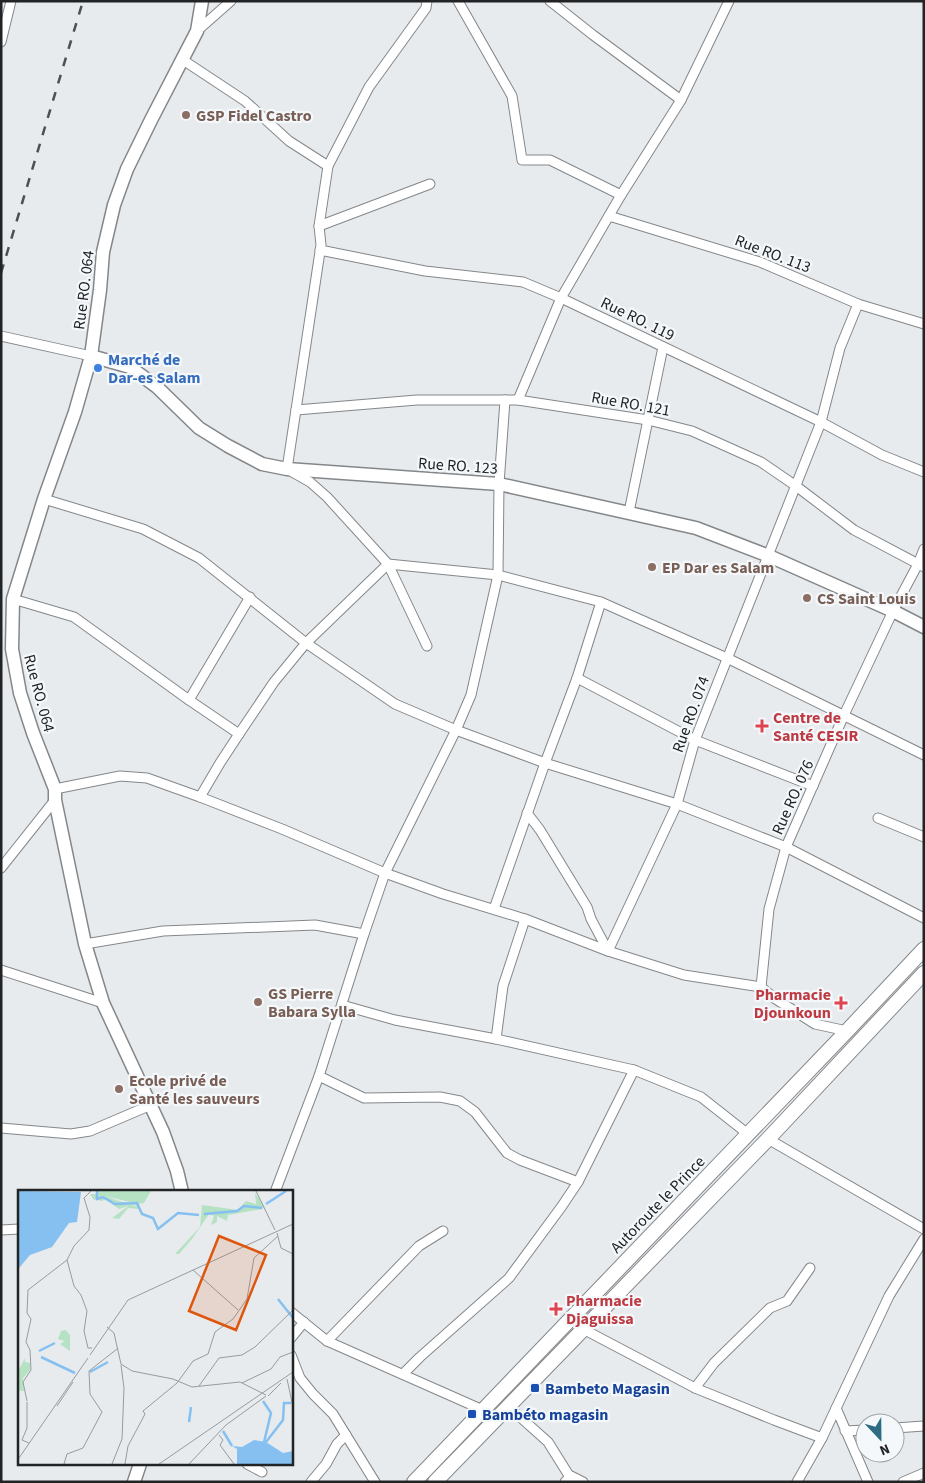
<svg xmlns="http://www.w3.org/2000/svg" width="925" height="1483" viewBox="0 0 925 1483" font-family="'Source Sans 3',sans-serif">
	<rect width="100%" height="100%" fill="#e7ebee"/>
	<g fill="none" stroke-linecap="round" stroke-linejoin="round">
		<g stroke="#84878a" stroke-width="11">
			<g id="street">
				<path d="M427,1L426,8L369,87L328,166L319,226L321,245L287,469L310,482L327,497L388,564L427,646"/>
				<path d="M458,1L512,96L522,160H550L621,195"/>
				<path d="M550,1L593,35L681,100"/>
				<path d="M197,31L231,1"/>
				<path d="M1,42L11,1"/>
				<path d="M183,60L245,101L289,141L328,166"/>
				<path d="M609,216L760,262L858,304L924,324"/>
				<path d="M319,226L430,184"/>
				<path d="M320,250L425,271L523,282L561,298L821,422L882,455L924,472"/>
				<path d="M1,336L91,356"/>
				<path d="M518,400L561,298L621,195L681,100L729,1"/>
				<path d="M296,410L417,400H518L648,420L692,431L761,462L796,486L854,530L924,567"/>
				<path d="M44,499L143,529L199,558L306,643L395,704L456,730L545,763L677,804L786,847L924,918"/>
				<path d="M629,512L663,347"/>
				<path d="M13,599L74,617L189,700L239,734L220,763L200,797"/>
				<path d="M577,678L695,740L813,786"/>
				<path d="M189,700L250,597"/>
				<path d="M239,734L274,682L306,643L388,564L498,575L601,602L727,658L924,755"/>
				<path d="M55,789L120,776L147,778L200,797L282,829L385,873L443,894L525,919L608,951L684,975L761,987L774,998L815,1024L847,1031"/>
				<path d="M527,813L540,830L587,907L591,919L608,951"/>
				<path d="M878,818L924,837"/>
				<path d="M1,868L55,800"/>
				<path d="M494,909L545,763L577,678L601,602"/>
				<path d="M85,944L163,931L315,925L364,934"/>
				<path d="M608,951L677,804L695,740L821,422L840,348L858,304"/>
				<path d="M1,970L103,1003"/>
				<path d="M761,987L769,909L786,847L844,715L893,611L918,564L924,549"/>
				<path d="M342,1005L395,1020L496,1039L634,1070L701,1097L748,1134"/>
				<path d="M496,1039L503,986L525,919"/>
				<path d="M319,1076L364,1098L440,1097L460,1101L475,1112L507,1153L520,1160L578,1182"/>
				<path d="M1,1128L71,1134L90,1131L151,1105"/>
				<path d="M768,1139L924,1229"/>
				<path d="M275,1192L319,1076L364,934L385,873L456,730L471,695L498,575L499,484L505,400"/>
				<path d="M1,1230L19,1229"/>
				<path d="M291,1312L327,1341L483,1410"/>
				<path d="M583,1329L695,1388L774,1420L822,1438"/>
				<path d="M291,1338L304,1322"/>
				<path d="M327,1341L419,1246L443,1231"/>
				<path d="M291,1355L300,1378L313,1394L333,1414L375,1482"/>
				<path d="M403,1374L420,1357L509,1278L562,1206L578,1182L634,1070"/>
				<path d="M695,1388L714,1363L770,1308L787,1301L810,1268"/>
				<path d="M509,1407L548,1442L573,1482"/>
				<path d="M836,1408L868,1482"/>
				<path d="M895,1428L924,1426"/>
				<path d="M845,1431L865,1430"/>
				<path d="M247,1464L262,1472"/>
				<path d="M311,1482L326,1464L337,1444L346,1435"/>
				<path d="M565,1482L571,1476L583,1482"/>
				<path d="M797,1482L822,1438L889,1296L924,1239"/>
				<path d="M903,1482L924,1473"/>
			</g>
		</g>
		<g stroke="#84878a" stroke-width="15">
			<g id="secondary">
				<path d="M91,356L130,367L157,387L199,428L228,446L262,464L287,469L499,484L696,528L769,556L893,611L924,627"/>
				<path d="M182,1192L177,1171L163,1132L103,1003L85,944L55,800V789L33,733L20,693L12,649L13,599L44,499L75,412L91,356L100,290L103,252L114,205L127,169L151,120L197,31L202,1"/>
				<path d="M134,1482L140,1464"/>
			</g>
		</g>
		<g stroke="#84878a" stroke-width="16">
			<g id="primary">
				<path d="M414,1482L847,1031L924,949"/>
				<path d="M435,1482L768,1139L924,973"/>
			</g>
		</g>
		<use href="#street" stroke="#fff" stroke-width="9"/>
		<use href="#secondary" stroke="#fff" stroke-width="12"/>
		<use href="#primary" stroke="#fff" stroke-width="14"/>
		<path stroke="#4e4f51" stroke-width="2.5" stroke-dasharray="9 9" stroke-linecap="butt" d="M1,273L83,1"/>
	</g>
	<g fill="#8d6e63" stroke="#f4f8fb" stroke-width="2">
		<circle cx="186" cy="115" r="5"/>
		<circle cx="652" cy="567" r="5"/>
		<circle cx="807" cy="598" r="5"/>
		<circle cx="258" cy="1002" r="5"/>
		<circle cx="119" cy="1089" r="5"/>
	</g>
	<circle fill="#3f7fe0" stroke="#f4f8fb" stroke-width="2" cx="98" cy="368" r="5"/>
	<g fill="#e0444e" stroke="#f4f8fb" stroke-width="2">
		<path d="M759.5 718.5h5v5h5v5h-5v5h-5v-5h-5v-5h5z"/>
		<path d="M838.5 995.5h5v5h5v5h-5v5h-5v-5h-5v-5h5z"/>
		<path d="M553.5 1301.5h5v5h5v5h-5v5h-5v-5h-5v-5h5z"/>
	</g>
	<g fill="#1a4fb4" stroke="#f4f8fb" stroke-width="2">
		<rect x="530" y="1383" width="10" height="10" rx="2.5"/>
		<rect x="467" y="1409" width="10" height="10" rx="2.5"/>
	</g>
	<g text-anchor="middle" stroke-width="4.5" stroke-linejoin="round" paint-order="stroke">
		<g font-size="16" font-weight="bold" fill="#785e54" stroke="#f4f8fb" text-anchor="start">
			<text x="196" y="121">GSP Fidel Castro</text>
			<text x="662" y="573">EP Dar es Salam</text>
			<text x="817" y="604">CS Saint Louis</text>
			<text x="268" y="999">GS Pierre<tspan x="268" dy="18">Babara Sylla</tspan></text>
			<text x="129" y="1086">Ecole privé de<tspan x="129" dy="18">Santé les sauveurs</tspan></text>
		</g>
		<g font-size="16" fill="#222324" stroke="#f4f8fb">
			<text transform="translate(773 253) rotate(21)" y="6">Rue RO. 113</text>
			<text transform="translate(83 290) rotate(-83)" y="6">Rue RO. 064</text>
			<text transform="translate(638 318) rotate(26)" y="6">Rue RO. 119</text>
			<text transform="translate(631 403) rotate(10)" y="6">Rue RO. 121</text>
			<text transform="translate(458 465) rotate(4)" y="6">Rue RO. 123</text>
			<text transform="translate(40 693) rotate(75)" y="6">Rue RO. 064</text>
			<text transform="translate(690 714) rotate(-70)" y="6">Rue RO. 074</text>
			<text transform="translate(792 797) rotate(-66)" y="6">Rue RO. 076</text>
			<text transform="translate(657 1204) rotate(-46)" y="6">Autoroute le Prince</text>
		</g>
		<g font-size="16" font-weight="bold" fill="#366cbe" stroke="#f4f8fb" text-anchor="start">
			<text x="108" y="365">Marché de<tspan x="108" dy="18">Dar-es Salam</tspan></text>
		</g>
		<g font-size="16" font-weight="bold" fill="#be3a42" stroke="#f4f8fb" text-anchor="start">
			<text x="773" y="723">Centre de<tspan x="773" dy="18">Santé CESIR</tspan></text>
			<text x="831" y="1000" text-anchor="end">Pharmacie<tspan x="831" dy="18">Djounkoun</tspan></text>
			<text x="566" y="1306">Pharmacie<tspan x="566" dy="18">Djaguissa</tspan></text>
		</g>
		<g font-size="16" font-weight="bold" fill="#164399" stroke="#f4f8fb" text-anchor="start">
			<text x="545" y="1394">Bambeto Magasin</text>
			<text x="482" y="1420">Bambéto magasin</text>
		</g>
	</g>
	<g transform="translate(18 1190)">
		<rect width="275" height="275" fill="#e7ebee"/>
		<path d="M237,3L247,17L244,19L210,25L209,31L199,26V32L193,35L196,26L191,24L174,49L161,64H157L182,37L184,15L220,20L228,11L238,14ZM87,6L104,12L119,13L127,26L116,14L101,19L88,10L82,11L81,9Z" fill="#b6e2c4"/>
		<path d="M79,1H133L126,13L120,14L87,6L76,10L72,4H78ZM113,14L119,17L128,27L120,19L110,18L101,29L94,28ZM43,141L48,140L52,145V161L42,154L47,151L40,149ZM7,168V172L12,173V180L5,188L6,201H3L0,200V181Z" fill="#b6e2c4"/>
		<path d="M0,1L63,2L59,32L51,33L34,57L12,65L1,78ZM236,250L248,252L265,263L275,261V274H219V259L214,256L224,257Z" fill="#85c0f1"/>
		<path fill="none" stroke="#85c0f1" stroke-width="2.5" d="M79,1V9L85,7L97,14L119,13L124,24L135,28L140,39L160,23L181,25M248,14L268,1M186,24L219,21L226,16L244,18M260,109L275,128M21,161L37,153M23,167L57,183M72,182L90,172M245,211L253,223L246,252M171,232L173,217M205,241L214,256M248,252L265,230L266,213H273"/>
		<path fill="none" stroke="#989b9d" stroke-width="1" d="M73,1L66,8L72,27L71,40L56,56L49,70L56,96L63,105L69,121L66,141L70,158H74M238,1L257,40M259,43L263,58L275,64M175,80L220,120M89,137L96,143L103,174L114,181L155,189L174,197L222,192L248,205M72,165L110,110L275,34M269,189L275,217M224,193L253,179L262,167L275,162M181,196L201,168L224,165L237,157L275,120M250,206L263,193M9,211L5,192L13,180L12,160L8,152L13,129L9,123L10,100L49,70M9,212V238L4,250L11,253M39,216L55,192M201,245L205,250L202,255L216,274M1,268L70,168M46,274L49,264L65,258L84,222L72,204L71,181L99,159M94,274L104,249L106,198L103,175M107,274L110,256L127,224L125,221L159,193L175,171L190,164L197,142L215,129L229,109L236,68L260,46M141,274L275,182M171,274L208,235L248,206"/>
		<path fill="#de560d" fill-opacity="0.15" stroke="#de560d" stroke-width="2.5" d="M201,46L248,65L218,140L171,121Z"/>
		<rect width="275" height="275" fill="none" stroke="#222324" stroke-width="2.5"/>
	</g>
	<rect width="925" height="1483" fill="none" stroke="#222324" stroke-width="5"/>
	<g transform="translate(880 1438) rotate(158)"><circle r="24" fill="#f4f8fb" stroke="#a0a3a5"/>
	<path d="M0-4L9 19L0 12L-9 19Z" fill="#2e6c82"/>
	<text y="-8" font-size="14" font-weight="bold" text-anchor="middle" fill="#222324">N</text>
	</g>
</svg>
